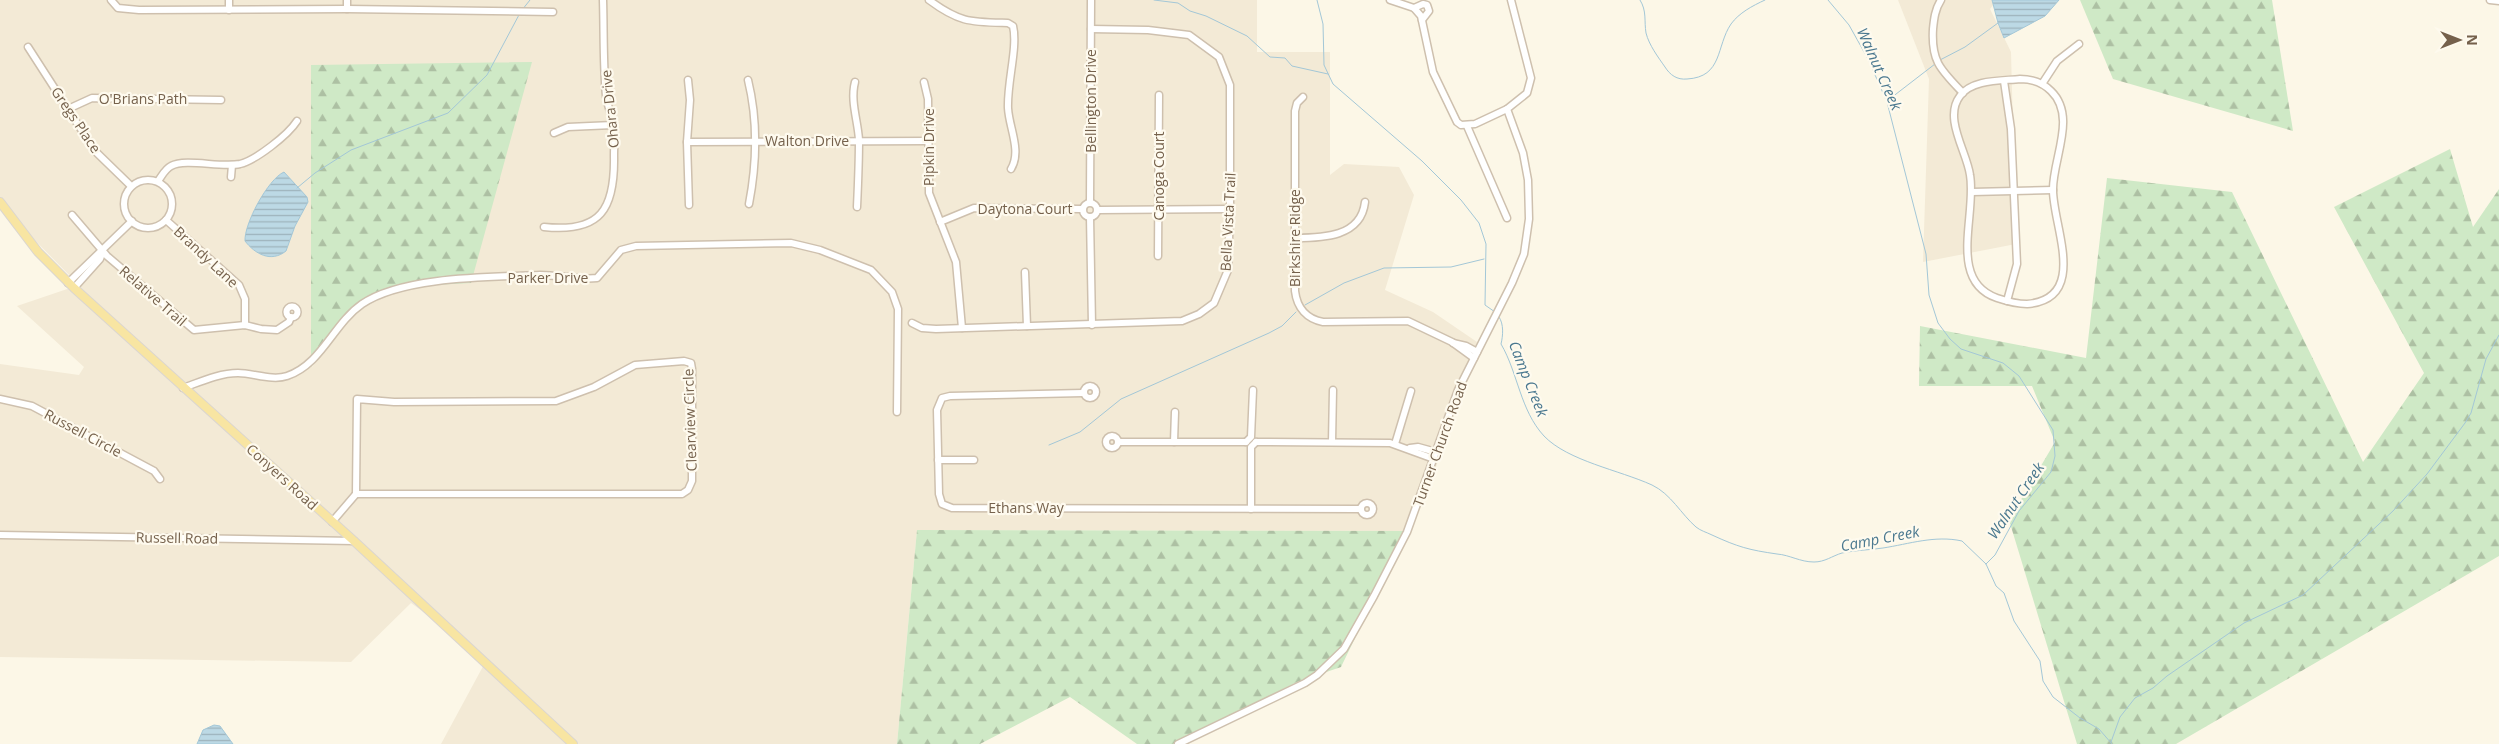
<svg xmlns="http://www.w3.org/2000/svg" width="2499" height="744" viewBox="0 0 2499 744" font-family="'Open Sans',sans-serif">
	<defs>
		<pattern id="forest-firs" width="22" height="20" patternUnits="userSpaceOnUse" patternTransform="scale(1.25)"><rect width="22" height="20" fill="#cfe9c6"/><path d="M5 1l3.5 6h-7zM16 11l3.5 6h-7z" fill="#adc0a3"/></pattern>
		<pattern id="water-rules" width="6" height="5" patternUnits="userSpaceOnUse" patternTransform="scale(1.25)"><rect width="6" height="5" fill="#bcd9e5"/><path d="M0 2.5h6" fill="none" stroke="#9db3bc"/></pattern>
	</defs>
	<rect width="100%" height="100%" fill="#fcf7e7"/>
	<g fill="#f3ead6" fill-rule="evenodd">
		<path d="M0,0H1257V52H1330V175L1344,164L1399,167L1414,195L1385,290L1433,312L1477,342L1434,473L1407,531L917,530L897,744H441L487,659L411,603L351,662L0,657V364L79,375L84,367L17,306L79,285L11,216L14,214L0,207ZM311,65L340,327L312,367Z"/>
		<path d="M1898,0H1997L1990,9L2011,52L2016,244L1923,262L1929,79Z"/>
	</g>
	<g fill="url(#forest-firs)">
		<path d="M2080,0H2272L2293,131L2113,79Z"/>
		<path d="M532,62L471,283L416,286L372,298L340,327L311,367V65Z"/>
		<path d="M2450,149L2473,227L2499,189V556L2176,744H2077L2009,520L2055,442L2032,386H1919L1920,326L2086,358L2107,178L2232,192L2363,462L2424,373L2334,207Z"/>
		<path d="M917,530L1407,531L1341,667L1297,682L1173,744H1137L1070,697L980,744H897Z"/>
	</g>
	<g fill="url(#water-rules)" stroke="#a3c7d7">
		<path d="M1992,0H2059L2045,16L2004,38L1998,23Z"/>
		<path d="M284,172L307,197L308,202L295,226L286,251C271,263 255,254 245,241C244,224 268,179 284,172Z"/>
		<path d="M214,725L220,726L233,744H197L203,730Z"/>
	</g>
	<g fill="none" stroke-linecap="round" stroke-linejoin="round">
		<g stroke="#a3c7d7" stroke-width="1">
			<path d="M1154,0L1178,3L1190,11L1206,16L1247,36L1270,57L1285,58L1292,66L1328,74"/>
			<path d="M1317,0L1323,24L1324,65L1333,84L1422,161L1461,200L1479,223L1486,244L1485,305L1495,312"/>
			<path d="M1640,0C1647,11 1644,21 1646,33C1649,45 1658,57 1665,67C1670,75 1677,80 1687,79C1723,77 1716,46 1731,24C1739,13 1752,6 1765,0"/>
			<path d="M1828,0L1849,25L1868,59L1887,102L1926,254L1929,295L1938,323L1950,339L1961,349L2003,363L2019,376L2053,430L2055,456L2051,472L2019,511L1995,555L1986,564"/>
			<path d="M522,10L530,0"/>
			<path d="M1940,60L1965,47L1998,23"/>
			<path d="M1887,101L1935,64"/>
			<path d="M297,188L315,173L351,150L448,113L487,75L520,13"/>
			<path d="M1305,305L1344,283L1384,268L1451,267L1484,259"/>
			<path d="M1499,317C1504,324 1503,336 1501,344C1518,373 1520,410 1544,436C1568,461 1619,470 1652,485C1671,494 1681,514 1696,527C1701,531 1706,532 1712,535C1738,547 1749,550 1777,554C1790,555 1800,562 1814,562C1825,562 1832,556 1842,553C1856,550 1870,550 1883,548C1909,544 1935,535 1962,541L1986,564L1996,586L2004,593L2014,621L2040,661L2043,681L2053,697L2080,718L2099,729L2112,744"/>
			<path d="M1049,445L1080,432L1121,399L1269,333L1282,326L1296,312"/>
			<path d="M2111,742L2120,717L2135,698L2153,688L2167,676L2244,623L2303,595L2393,511L2427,474L2465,423L2471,413L2486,359L2499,335"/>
		</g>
		<g stroke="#cec0ae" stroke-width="9">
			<g id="minor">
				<path d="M111,0L118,8L139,10L347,9L553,12"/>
				<path d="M229,0V10"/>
				<path d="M347,0V9"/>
				<path d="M929,0C960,23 971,22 1008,23L1013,26C1018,47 1007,82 1008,108C1009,128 1022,151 1011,169"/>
				<path d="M1390,0L1414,8L1421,16L1433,72L1457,122L1461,125L1475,124L1507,109"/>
				<path d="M1941,0C1935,9 1934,19 1933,29C1931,62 1941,70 1963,93"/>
				<path d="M2490,0L2499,1"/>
				<path d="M1414,8L1423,4L1427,5L1429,11L1422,20"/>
				<path d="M28,47L95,151L131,186"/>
				<path d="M2020,79C2032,79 2043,83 2051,91C2077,116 2053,158 2053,189C2052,224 2090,299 2027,304C2018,304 2006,301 1997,298C1947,281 1977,214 1970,175C1967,152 1943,118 1960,96C1972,79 2002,81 2020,79Z"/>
				<path d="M688,80L690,100L687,142L689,205"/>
				<path d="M748,80C758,121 757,162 749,204"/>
				<path d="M2004,81L2011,129L2017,264L2007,301"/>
				<path d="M855,82C850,101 858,121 859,140C859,163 858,185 857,207"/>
				<path d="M924,82L928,99L929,193L956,262L962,328"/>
				<path d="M2042,84L2057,61L2079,44"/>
				<path d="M1303,97L1297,103L1295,111V291C1297,308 1307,319 1323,322L1408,321L1452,342L1474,358"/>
				<path d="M68,109L92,98L221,100"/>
				<path d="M1467,126L1507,218"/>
				<path d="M554,133L568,127L613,125"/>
				<path d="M687,142L928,141"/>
				<path d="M231,177L232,165"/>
				<circle cx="148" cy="204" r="24"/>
				<path d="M158,181C162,176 165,169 171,166C186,158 220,168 240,164C256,160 288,135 297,121"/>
				<path d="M1972,192L2053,190"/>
				<path d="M1090,202L1091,0"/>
				<circle cx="1090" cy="210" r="7"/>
				<path d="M1098,210L1230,209"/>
				<path d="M72,215L107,256L194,330L245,325L261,329L277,330L289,322L291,317"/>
				<path d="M1090,217L1092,325"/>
				<path d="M166,220L239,285L245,299V325"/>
				<path d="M940,222L974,208L1083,209"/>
				<path d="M544,227C601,233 615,209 614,156C614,145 615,133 613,122C611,113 607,104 606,96C603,64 604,32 603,0"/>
				<path d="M1295,238C1323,238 1361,237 1365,202"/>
				<path d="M1158,256L1159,95"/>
				<path d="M1025,272L1027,326"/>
				<path d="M68,283L132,221"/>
				<path d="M74,288L100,259L103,251"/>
				<circle cx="292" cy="312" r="5.5"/>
				<path d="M912,323L922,328L936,329L1182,321L1199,314L1214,303L1228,270L1230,209V85L1219,57L1189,35L1148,30L1091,29"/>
				<path d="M1453,343L1466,346L1477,352"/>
				<path d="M684,361L691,363L692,369V481L688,490L682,494H356L357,399L394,402L556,401L594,387L635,365Z"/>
				<circle cx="1090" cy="392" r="6"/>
				<path d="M183,388C200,382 219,373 238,373C253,373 272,381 287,376C322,364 333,324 362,304C403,276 492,277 540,275C559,275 578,280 597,278L621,250L636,246L791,243L820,250L871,270L892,292L898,309L897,412"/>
				<path d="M1083,393L950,396L942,398L937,410L939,494L942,504L952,508L1360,509"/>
				<path d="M0,399L32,406L154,471L160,479"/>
				<circle cx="1112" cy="442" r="6"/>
				<path d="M1118,442H1246"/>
				<path d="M1174,442L1175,412"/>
				<path d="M1246,442L1251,437L1253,390"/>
				<path d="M1256,442L1390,443L1434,459"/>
				<path d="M1332,442L1333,390"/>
				<path d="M1395,444L1411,391"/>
				<path d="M1410,448L1418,447L1436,452"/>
				<path d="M938,460H974"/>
				<circle cx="1367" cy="509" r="6"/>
				<path d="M1251,509V447L1256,442"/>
				<path d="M332,522L356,494"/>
				<path d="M0,535L354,541"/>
				<path d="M1178,744L1305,683L1317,675L1344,649L1374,596L1407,532L1458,390L1512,283L1524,254L1529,219L1528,180L1523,153L1507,109L1527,93L1531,78L1511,0"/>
			</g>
		</g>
		<g stroke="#dbd6d0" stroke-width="10">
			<path id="major" d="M0,202L38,252L74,288L354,541L573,744"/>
		</g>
		<use href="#minor" stroke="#fff" stroke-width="6"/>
		<use href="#major" stroke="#f8e5a2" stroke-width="8"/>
	</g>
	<g text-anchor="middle" stroke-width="4.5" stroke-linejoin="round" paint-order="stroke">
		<g font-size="14" fill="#75614c" stroke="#fefaee">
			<text x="143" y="104">O'Brians Path</text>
			<text transform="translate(1091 101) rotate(-90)" y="5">Bellington Drive</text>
			<text transform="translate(610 109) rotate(-96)" y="5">Ohara Drive</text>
			<text transform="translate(76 120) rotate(56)" y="5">Gregs Place</text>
			<text x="807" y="146">Walton Drive</text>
			<text transform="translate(929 147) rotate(-90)" y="5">Pipkin Drive</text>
			<text transform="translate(1159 176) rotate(-90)" y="5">Canoga Court</text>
			<text x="1025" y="214">Daytona Court</text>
			<text transform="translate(1228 222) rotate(-87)" y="5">Bella Vista Trail</text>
			<text transform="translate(1295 238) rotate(-90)" y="5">Birkshire Ridge</text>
			<text transform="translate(206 257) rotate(43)" y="5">Brandy Lane</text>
			<text x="548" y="283">Parker Drive</text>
			<text transform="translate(153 296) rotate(41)" y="5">Relative Trail</text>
			<text transform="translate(690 420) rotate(-92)" y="5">Clearview Circle</text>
			<text transform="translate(83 433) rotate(28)" y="5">Russell Circle</text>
			<text transform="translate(1440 444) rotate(-70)" y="5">Turner Church Road</text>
			<text transform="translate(282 477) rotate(42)" y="5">Conyers Road</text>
			<text x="1026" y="513">Ethans Way</text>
			<text transform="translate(177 538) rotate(1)" y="5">Russell Road</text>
		</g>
		<g font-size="15" font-style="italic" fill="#4a788f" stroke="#fefaee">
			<text transform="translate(1879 69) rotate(66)" y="5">Walnut Creek</text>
			<text transform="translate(1528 379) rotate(68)" y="5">Camp Creek</text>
			<text transform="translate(2016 501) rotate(-56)" y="5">Walnut Creek</text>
			<text transform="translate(1880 539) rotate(-11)" y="5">Camp Creek</text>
		</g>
	</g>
	<g transform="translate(2459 40) rotate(90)" stroke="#fefaee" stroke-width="4" paint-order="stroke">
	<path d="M0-4L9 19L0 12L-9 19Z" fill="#75614c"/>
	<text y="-8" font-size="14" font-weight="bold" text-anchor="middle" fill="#75614c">N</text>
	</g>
</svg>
